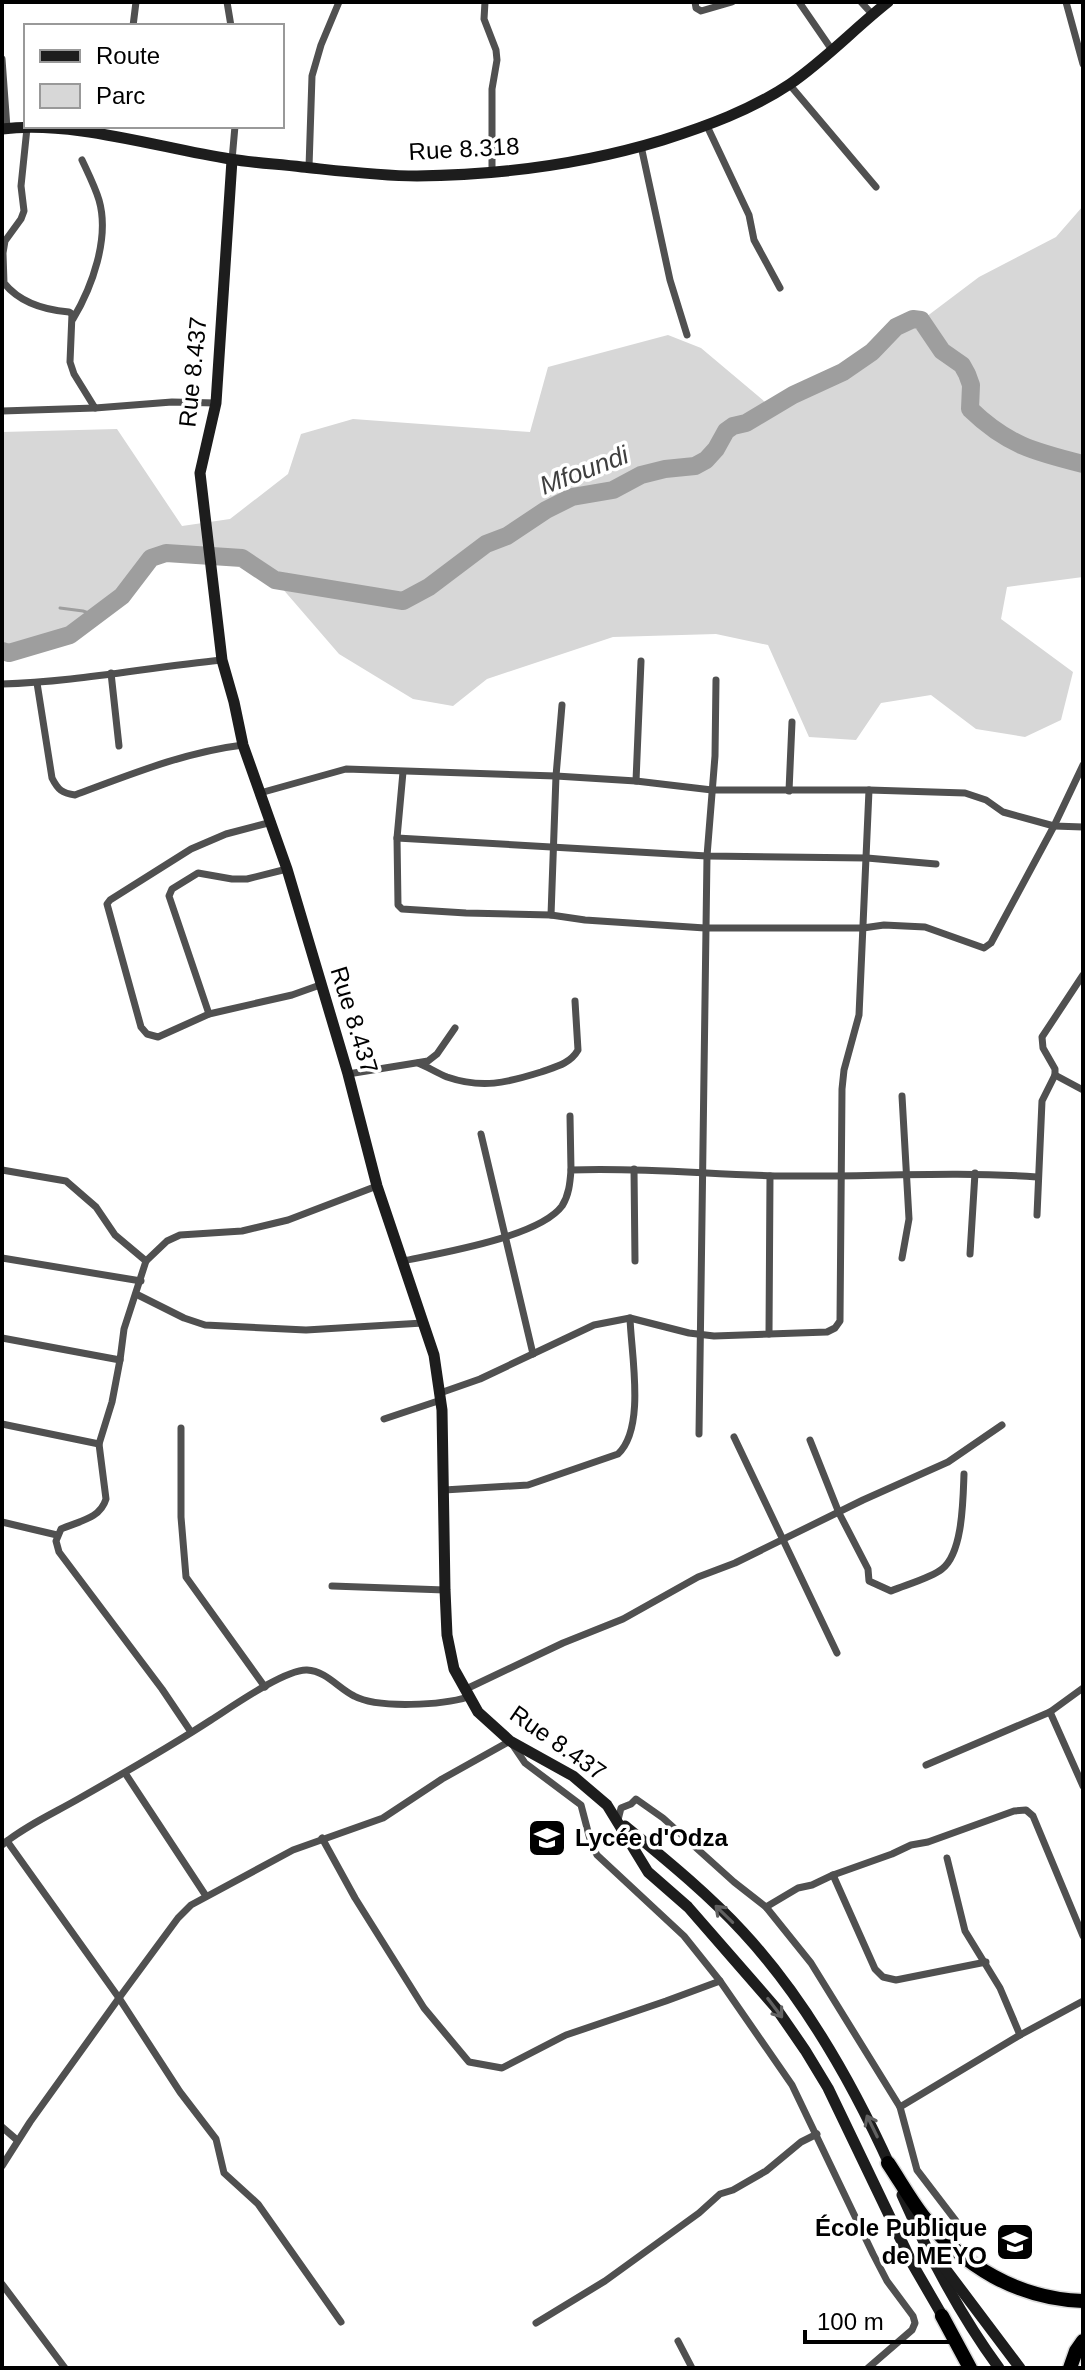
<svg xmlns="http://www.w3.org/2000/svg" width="1085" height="2370" viewBox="0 0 1085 2370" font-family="Arial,sans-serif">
	<rect width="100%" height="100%" fill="#fff"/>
	<path fill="#d7d7d7" d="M1083,206V577L1007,587L1001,619L1073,672L1061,720L1025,737L976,729L931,695L881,703L856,740L809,737L768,645L716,634L613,637L487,679L453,706L413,699L339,654L275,580L242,558L166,553L151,558L122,596L70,635L9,653L2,651V432L117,429L182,526L230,519L288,474L301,434L353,419L530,432L548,367L668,335L701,348L771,407C804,389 840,376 871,353C888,340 898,318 922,320L979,277L1056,237Z"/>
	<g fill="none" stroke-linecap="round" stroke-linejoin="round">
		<path stroke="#9e9e9e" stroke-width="3" d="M60,608L83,611L94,615"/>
		<path stroke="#9e9e9e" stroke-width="18" d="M2,651L9,653L70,635L122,596L151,558L166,553L242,558L275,580L403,601L429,587L486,544L507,536L546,510L572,497L613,490L641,475L665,469L695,466L706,460L716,449L726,431L733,426L746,423L793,395L843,372L872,352L896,327L913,319L921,320L942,351L962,365L967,374L971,385L970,409C1007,445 1035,452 1083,464"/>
		<g stroke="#dbdbdb" stroke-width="17">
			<g id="motorway">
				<path d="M888,2163C900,2181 910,2199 923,2216C963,2266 1018,2299 1083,2301"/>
				<path d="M942,2316L970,2368"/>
				<path d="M1070,2368L1076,2351L1083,2341"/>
			</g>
		</g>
		<g stroke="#505050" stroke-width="7">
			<path d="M227,2L231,26"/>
			<path d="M485,2L484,19L496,50L497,60L492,89V171"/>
			<path d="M695,2L696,8L701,11L732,2"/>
			<path d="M799,2L832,50"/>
			<path d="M861,2L872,14"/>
			<path d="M1066,2L1083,64"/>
			<path d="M133,26L136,2"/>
			<path d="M2,59L7,128"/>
			<path d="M789,84L876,187"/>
			<path d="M707,126L749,215L754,240L780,288"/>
			<path d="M27,128L21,186L24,211L21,219L5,241L3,253L4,283C20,303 45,310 69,312L72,314L70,362L74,374L95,408L172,402L216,403"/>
			<path d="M641,146L670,280L687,335"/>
			<path d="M232,160L235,126"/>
			<path d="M309,167L312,76L321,45L339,2"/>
			<path d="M73,319C92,287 110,238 99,200C95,187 88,173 82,160"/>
			<path d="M2,411L95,408"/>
			<path d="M111,673L119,746"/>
			<path d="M37,683L52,778C58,790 62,793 75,795C129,775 185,752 243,745"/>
			<path d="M2,684C76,682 149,667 222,660"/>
			<path d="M403,772L397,838L398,905L402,909L466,913L551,915L585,920L705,928H863L884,925L925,927L984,948L991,943L1054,826L1083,765"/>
			<path d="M636,781L641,661"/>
			<path d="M789,791L792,722"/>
			<path d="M260,793L346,769L556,776L636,781L712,790H869L965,793L986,800L1003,812L1054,826L1083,827"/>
			<path d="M272,822L226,834L191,849L110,900L107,904L141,1027L147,1034L158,1037L209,1014L292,995L320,985"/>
			<path d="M397,838L707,856L867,858L936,864"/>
			<path d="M551,915L556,776L562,705"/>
			<path d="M209,1014L169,896L172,889L198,873L232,879H247L287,869"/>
			<path d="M418,1063C428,1067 437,1073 447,1077C482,1089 506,1083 541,1072C555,1067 570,1064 578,1050L575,1001"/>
			<path d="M348,1074L428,1061L437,1054L455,1028"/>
			<path d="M1055,1075L1083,1090"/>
			<path d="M902,1096L909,1219L902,1258"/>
			<path d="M570,1116L571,1170"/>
			<path d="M481,1134L533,1354"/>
			<path d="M634,1169L635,1261"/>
			<path d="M2,1170L66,1181L96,1207L115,1235L146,1261"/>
			<path d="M1037,1215L1042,1101L1055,1075V1069L1043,1048L1042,1037L1083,975"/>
			<path d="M970,1254L975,1173"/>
			<path d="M2,1258L141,1281"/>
			<path d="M403,1261C441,1253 539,1237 562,1206C569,1195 570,1183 571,1170C643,1167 714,1175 786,1176C870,1177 953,1171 1037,1177"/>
			<path d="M136,1294L184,1318L205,1325L306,1330L423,1323"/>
			<path d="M769,1334L827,1332L835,1328L840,1321L842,1089L844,1070L859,1015L869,790"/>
			<path d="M2,1338L120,1360L124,1329L146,1261L167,1241L180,1235L242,1231L288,1220L377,1186"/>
			<path d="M120,1360L112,1402L99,1444L106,1499C100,1519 79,1521 61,1529L56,1541L59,1552L162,1689L191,1732"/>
			<path d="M440,1393L480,1379L594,1325L630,1318L689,1333L714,1336L769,1334L770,1176"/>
			<path d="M384,1419L441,1400"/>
			<path d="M2,1424L99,1444"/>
			<path d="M181,1428V1517L186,1577L265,1687"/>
			<path d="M699,1434L707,856L715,756L716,680"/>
			<path d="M734,1437L837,1653"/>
			<path d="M810,1440L839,1513L868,1569L869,1581L891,1591C905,1585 931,1578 942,1569C963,1553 963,1499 964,1474"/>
			<path d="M444,1490L528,1485L618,1454C646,1428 631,1353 630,1318"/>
			<path d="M2,1522L57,1535"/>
			<path d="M332,1586L445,1590"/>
			<path d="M464,1690L563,1643L623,1619L698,1577L735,1563L863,1500L948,1462L1002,1425"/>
			<path d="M1050,1712L1083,1786"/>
			<path d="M926,1765L1050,1712L1083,1688"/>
			<path d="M125,1773L206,1896"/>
			<path d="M618,1820L621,1808L631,1804L636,1799L663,1818L734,1882L766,1907L811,1963L900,2107L917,2170L956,2221"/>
			<path d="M322,1838L355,1898L424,2008L469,2062L502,2068L566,2035L666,2001L720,1981"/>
			<path d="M7,1841L119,1998L180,2092L216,2139L224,2173L258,2204L341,2322"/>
			<path d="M2,1845C25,1826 54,1813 80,1798C124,1773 168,1748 211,1720C230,1708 285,1669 307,1670C326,1671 338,1688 354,1696C378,1709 443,1705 468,1697"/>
			<path d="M947,1858L965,1931L1000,1988L1020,2035"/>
			<path d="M833,1875L875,1969L883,1977L896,1980L986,1962"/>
			<path d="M766,1907L798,1888L812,1885L833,1875L892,1854L911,1845L928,1842L1014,1811L1026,1810L1033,1816L1083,1936"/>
			<path d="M900,2107L1020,2035L1083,2001"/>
			<path d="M2,2127L17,2140"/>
			<path d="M2,2166L30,2122L119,1998L178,1918L191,1905L293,1850L383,1818L442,1779L510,1741L525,1763L581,1805L591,1843L597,1855L684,1936L720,1981L792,2085L873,2254L887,2281L913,2316L915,2323L912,2330L868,2368"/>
			<path d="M2,2284L65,2368"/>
			<path d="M536,2323L605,2281L699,2213L720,2194L733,2190L766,2171L801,2142L817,2134"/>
			<path d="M678,2341L692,2368"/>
		</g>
		<g stroke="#1d1d1d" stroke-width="11">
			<path d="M2,129C73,120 159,148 230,159C254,163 278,164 302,167C340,171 379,176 417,176C500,175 584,164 663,140C707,126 751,110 790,84C825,60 855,28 888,2"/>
			<path d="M232,160L216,403L200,473L222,660L234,702L243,745L287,869L348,1074L377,1186L434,1355L442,1410L445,1590L447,1635L454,1669L478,1712L510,1741L573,1776L607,1805L648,1872L688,1907L776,2008L805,2050L828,2088L913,2265L946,2322"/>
			<path d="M625,1826C665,1859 707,1893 743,1932C806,2000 853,2084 891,2168"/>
			<path d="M902,2195C929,2256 960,2315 999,2368"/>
			<path d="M941,2263L1020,2368"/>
		</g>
		<use href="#motorway" stroke="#000" stroke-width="14"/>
	</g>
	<defs><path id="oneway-shaft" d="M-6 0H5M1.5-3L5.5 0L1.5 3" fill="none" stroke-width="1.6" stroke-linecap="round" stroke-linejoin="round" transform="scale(2)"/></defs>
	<g stroke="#616161">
		<use href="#oneway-shaft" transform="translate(724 1914) rotate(-136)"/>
		<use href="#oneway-shaft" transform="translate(775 2008) rotate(53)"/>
		<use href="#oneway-shaft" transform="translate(872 2126) rotate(-116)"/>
	</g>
	<defs>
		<g id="school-square" transform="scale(2)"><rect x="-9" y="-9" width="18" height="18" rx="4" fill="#000" stroke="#fff"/><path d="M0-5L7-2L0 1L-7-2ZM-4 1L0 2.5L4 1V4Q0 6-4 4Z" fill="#fff"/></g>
	</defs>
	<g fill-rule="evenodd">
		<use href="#school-square" x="547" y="1838"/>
		<use href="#school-square" x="1015" y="2242"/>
	</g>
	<g text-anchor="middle" stroke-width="7" stroke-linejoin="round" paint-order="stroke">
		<g font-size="24" fill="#000" stroke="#fff">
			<text transform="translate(464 149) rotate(-3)" y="8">Rue 8.318</text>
			<text transform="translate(193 372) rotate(-84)" y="8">Rue 8.437</text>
			<text transform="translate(354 1020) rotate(73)" y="8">Rue 8.437</text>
			<text transform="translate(558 1743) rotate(35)" y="8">Rue 8.437</text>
		</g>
		<g font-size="24" font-weight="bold" fill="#000" stroke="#fff" text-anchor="start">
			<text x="575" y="1846">Lycée d'Odza</text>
			<text x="987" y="2236" text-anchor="end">École Publique<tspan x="987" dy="28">de MEYO</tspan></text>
		</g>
		<g font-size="26" font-style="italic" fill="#3f3f3f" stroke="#fff">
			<text transform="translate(584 470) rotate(-21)" y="9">Mfoundi</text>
		</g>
	</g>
	<rect width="1085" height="2370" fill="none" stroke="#000000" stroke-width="8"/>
	<rect x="24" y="24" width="260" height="104" fill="#ffffff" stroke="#999999" stroke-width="2"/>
	<rect x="40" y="50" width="40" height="12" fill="#1d1d1d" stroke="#999999" stroke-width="2"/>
	<text x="96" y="64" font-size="24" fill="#000000">Route</text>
	<rect x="40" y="84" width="40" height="24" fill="#d7d7d7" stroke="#999999" stroke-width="2"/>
	<text x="96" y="104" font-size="24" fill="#000000">Parc</text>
	<path d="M805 2330v12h146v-12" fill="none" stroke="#000000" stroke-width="4"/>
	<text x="817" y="2330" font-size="24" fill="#000000" stroke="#ffffff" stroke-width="6" paint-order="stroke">100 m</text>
</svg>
